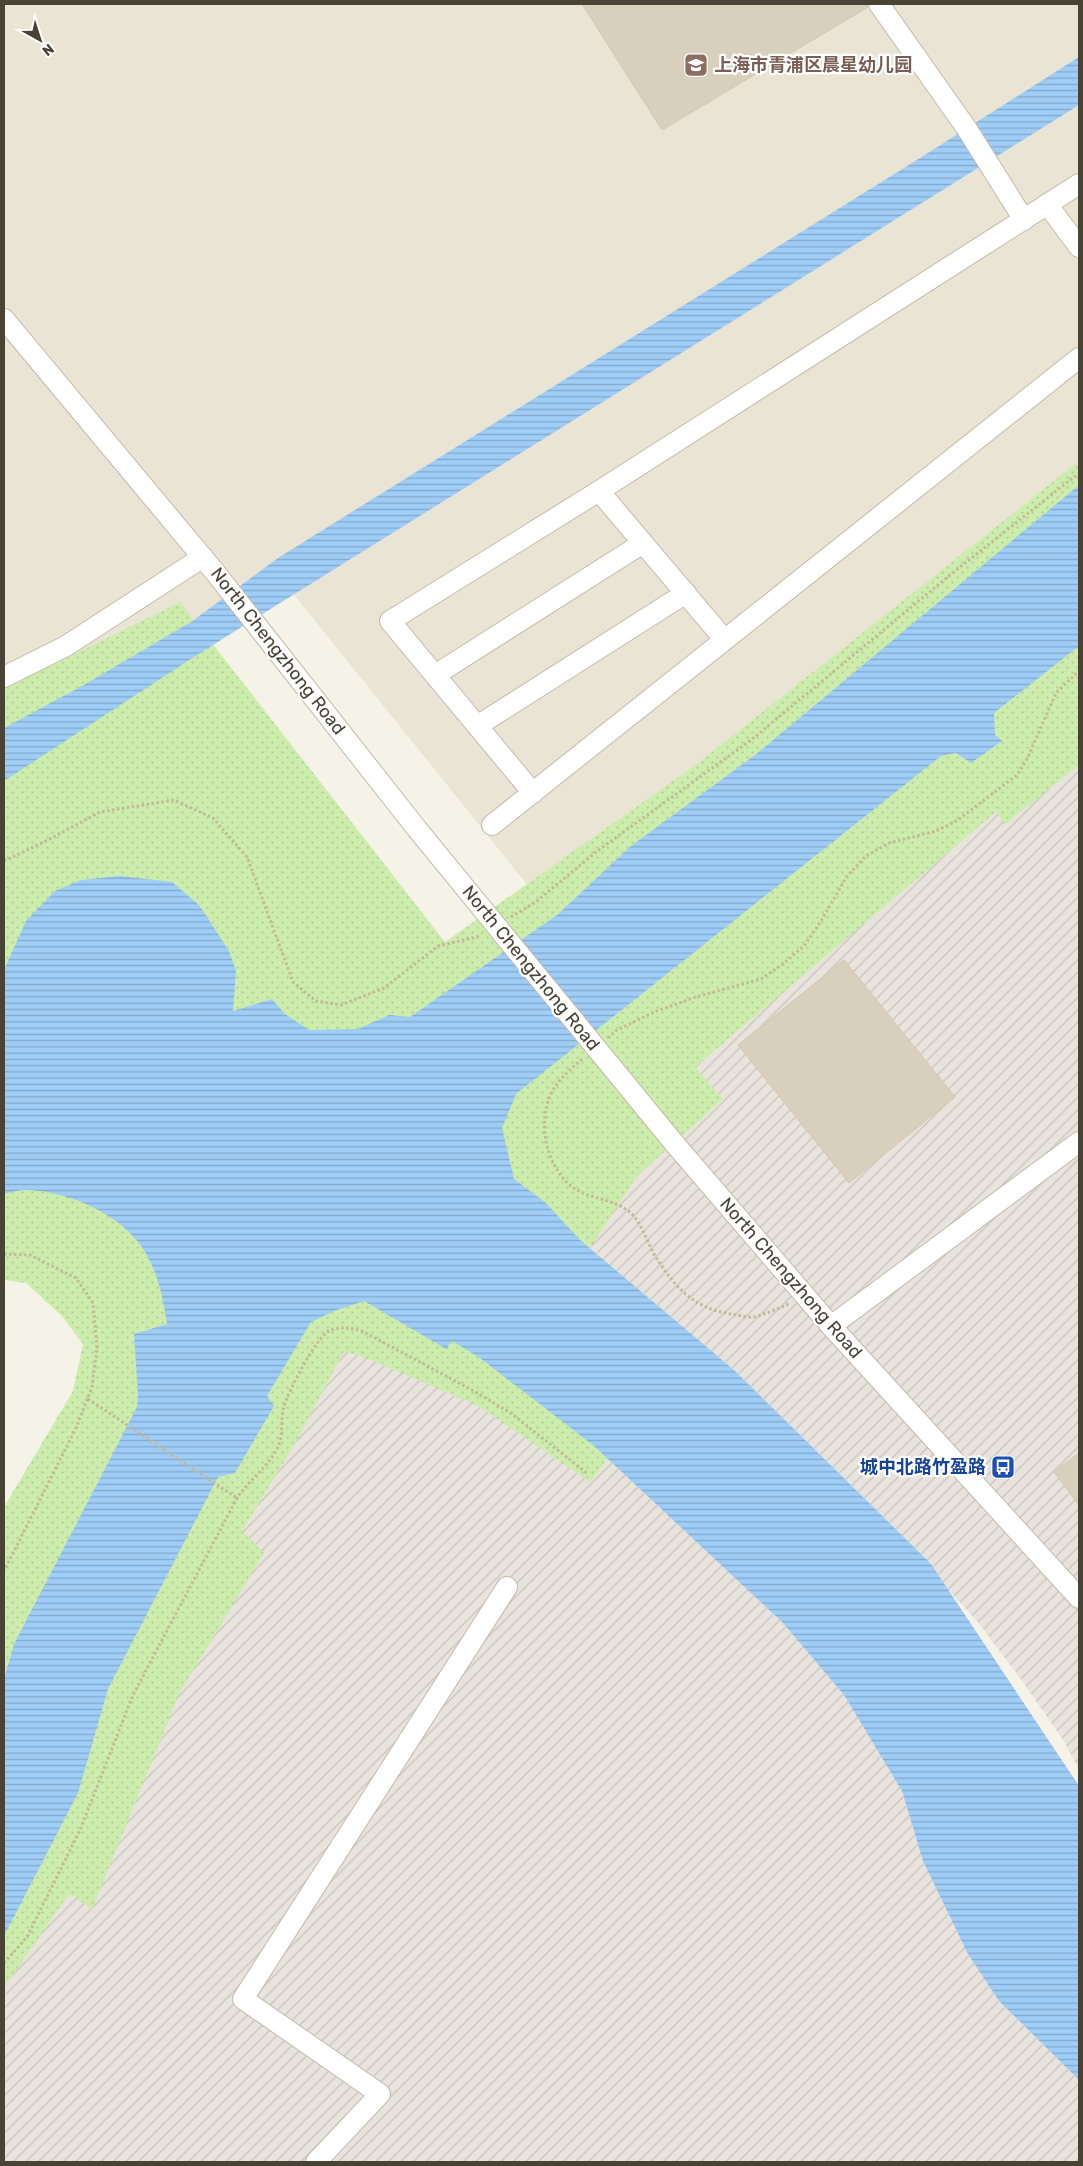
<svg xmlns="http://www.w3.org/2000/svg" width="1083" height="2166" viewBox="0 0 1083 2166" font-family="Rubik,'Noto Sans SC',sans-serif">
	<defs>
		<pattern id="industrial-furrows" width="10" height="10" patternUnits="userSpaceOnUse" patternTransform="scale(1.25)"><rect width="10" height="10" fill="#e8e3dc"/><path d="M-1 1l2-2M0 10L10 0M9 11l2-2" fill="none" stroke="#c8c4bd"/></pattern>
		<pattern id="grass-dots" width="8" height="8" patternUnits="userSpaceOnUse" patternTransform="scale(1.25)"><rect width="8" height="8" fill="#ccedac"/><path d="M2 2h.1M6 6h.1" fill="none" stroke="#b1cc95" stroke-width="1.8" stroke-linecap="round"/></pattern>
		<pattern id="water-rules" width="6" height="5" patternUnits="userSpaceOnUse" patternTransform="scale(1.25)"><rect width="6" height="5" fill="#9ecdf7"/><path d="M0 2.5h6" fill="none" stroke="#83a8c9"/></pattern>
	</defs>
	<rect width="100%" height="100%" fill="#f5f2e7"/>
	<path fill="#eae4d5" d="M4,4H1079V485L546,908L275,571L191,622L4,728Z"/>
	<g fill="url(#industrial-furrows)">
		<path d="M1079,646V1770L1065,1743L1023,1682L977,1621L874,1509L734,1370L580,1240L516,1094Z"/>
		<path d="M311,1322L594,1446L783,1623L844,1695L902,1791L923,1861L999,2001L1079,2080V2162H4V1936Z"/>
	</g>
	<path fill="url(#grass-dots)" d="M1079,461V765L1004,825L997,811L695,1067L723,1099L637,1176L590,1248L698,1340L590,1482L478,1406L369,1359L344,1351L297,1440L242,1531L264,1553L180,1692L92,1909L69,1894L4,1988V1507L73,1391L83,1344L62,1316L26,1283L4,1280V689L180,602L445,942L697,764Z"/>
	<g fill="url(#water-rules)">
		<path d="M1079,57V105L200,653L4,781V728L82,686L191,622L278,558L920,158Z"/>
		<path d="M1079,485V646L994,713L995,735L1002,741L971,763L956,753L941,756L516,1094L502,1128L514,1179L546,1203L580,1240L734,1370L931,1564L1079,1786V2080L999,2001L968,1954L923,1861L902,1791L844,1695L783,1623L594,1446L480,1358L452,1341L446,1349L364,1301L334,1311L311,1322L267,1396L274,1406L235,1473L218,1477L108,1689L78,1793L4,1936V1679L14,1644L137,1407L138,1395L134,1334L167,1324C163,1296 156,1264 138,1242C114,1211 65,1191 27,1190C19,1190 11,1192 4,1194V970L26,921L55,891L81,880L120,876L172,882L199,905L229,951L236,971L233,1011L272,999L285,1014L309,1030L358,1029L389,1015L410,1017L557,915L631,846L755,755Z"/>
	</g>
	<g fill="#d8cfbc" stroke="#d4c7ae">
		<path d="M582,4H867L868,7L662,130Z"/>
		<path d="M844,960L955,1097L849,1183L738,1045Z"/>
		<path d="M1079,1453V1505L1054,1472Z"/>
	</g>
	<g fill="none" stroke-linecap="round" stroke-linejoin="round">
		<g stroke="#c2bba9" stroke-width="22">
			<g id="minor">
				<path d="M879,4L967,129L1024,220"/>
				<path d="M1047,204L1079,247"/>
				<path d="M4,319L214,571L417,829"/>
				<path d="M599,491L724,639"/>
				<path d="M435,675L643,543"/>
				<path d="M4,677L66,646L203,557"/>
				<path d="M477,726L686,593"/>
				<path d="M533,793L390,621L599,491L1079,184"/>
				<path d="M492,825L1079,358"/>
				<path d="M674,1143L831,1326L1079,1598"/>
				<path d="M831,1326L1079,1142"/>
				<path d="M316,2162L380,2094L243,1999L507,1587"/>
			</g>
		</g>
		<g stroke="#c5b899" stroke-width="3" stroke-dasharray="2.5 2.5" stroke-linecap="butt">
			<path d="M4,861L46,841L100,812L174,800L213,818L247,857L293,982L316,1001L341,1005L384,988L438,946L477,937L481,934"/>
			<path d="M511,917L537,901L596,852L751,740L950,575L1079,473"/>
			<path d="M608,1038L617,1030L654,1012L696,997L761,979L783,964L804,946L821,921L847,876L866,856L889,843L936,831L958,820L1017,775L1027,759L1056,693L1079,671"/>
			<path d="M582,1059C570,1070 557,1080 550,1096C538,1125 546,1165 571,1186C589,1200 615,1198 632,1214C642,1225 647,1241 654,1254C674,1286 692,1308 731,1314C738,1315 747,1318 754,1317C766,1314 777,1309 789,1304"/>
			<path d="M4,1254L30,1255L76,1278L93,1303L97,1347L92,1387L76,1428L4,1571"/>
			<path d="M88,1399L237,1498"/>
			<path d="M4,1963L27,1937L80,1830L133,1695L237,1498C249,1480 268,1467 278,1447C284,1434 280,1419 284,1406C288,1392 317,1336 329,1331C341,1326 350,1328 362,1331L472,1390L512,1414L588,1474"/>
		</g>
		<use href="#minor" stroke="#fff" stroke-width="20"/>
		<g stroke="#c2bba9" stroke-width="22" stroke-linecap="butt">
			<path id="minor-bridge" d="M417,829L674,1143"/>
		</g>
		<use href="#minor-bridge" stroke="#fff" stroke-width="20"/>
	</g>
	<defs>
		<g id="school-square" transform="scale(1.25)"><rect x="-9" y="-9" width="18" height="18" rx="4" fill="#8d6e63" stroke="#fff"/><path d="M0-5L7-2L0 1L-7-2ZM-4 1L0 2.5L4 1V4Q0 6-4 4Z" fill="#fff"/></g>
		<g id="bus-square" transform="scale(1.25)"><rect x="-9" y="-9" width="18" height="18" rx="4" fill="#1a4fb4" stroke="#fff"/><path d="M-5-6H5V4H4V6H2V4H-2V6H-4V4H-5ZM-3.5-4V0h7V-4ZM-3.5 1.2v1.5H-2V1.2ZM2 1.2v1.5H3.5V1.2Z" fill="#fff"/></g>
	</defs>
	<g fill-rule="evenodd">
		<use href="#school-square" x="696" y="65"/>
		<use href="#bus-square" x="1003" y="1467"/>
	</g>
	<g text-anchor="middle" stroke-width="4.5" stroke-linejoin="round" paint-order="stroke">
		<g font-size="18" font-weight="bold" fill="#785e54" stroke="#fff" text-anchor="start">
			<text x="714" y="71">上海市青浦区晨星幼儿园</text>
		</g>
		<g font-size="18" fill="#494335" stroke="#fff">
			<text transform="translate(278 651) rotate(52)" y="6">North Chengzhong Road</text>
			<text transform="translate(531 968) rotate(51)" y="6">North Chengzhong Road</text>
			<text transform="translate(791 1278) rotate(49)" y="6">North Chengzhong Road</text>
		</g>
		<g font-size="18" font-weight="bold" fill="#164399" stroke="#fff" text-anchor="end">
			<text x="986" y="1473">城中北路竹盈路</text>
		</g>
	</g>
	<rect width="1083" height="2166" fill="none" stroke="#494335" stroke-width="10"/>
	<g transform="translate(40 40) rotate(141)" stroke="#ffffff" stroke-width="4" paint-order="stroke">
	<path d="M0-4L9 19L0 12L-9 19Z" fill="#494335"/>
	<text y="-8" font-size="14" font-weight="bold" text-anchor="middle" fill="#494335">N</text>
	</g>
</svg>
